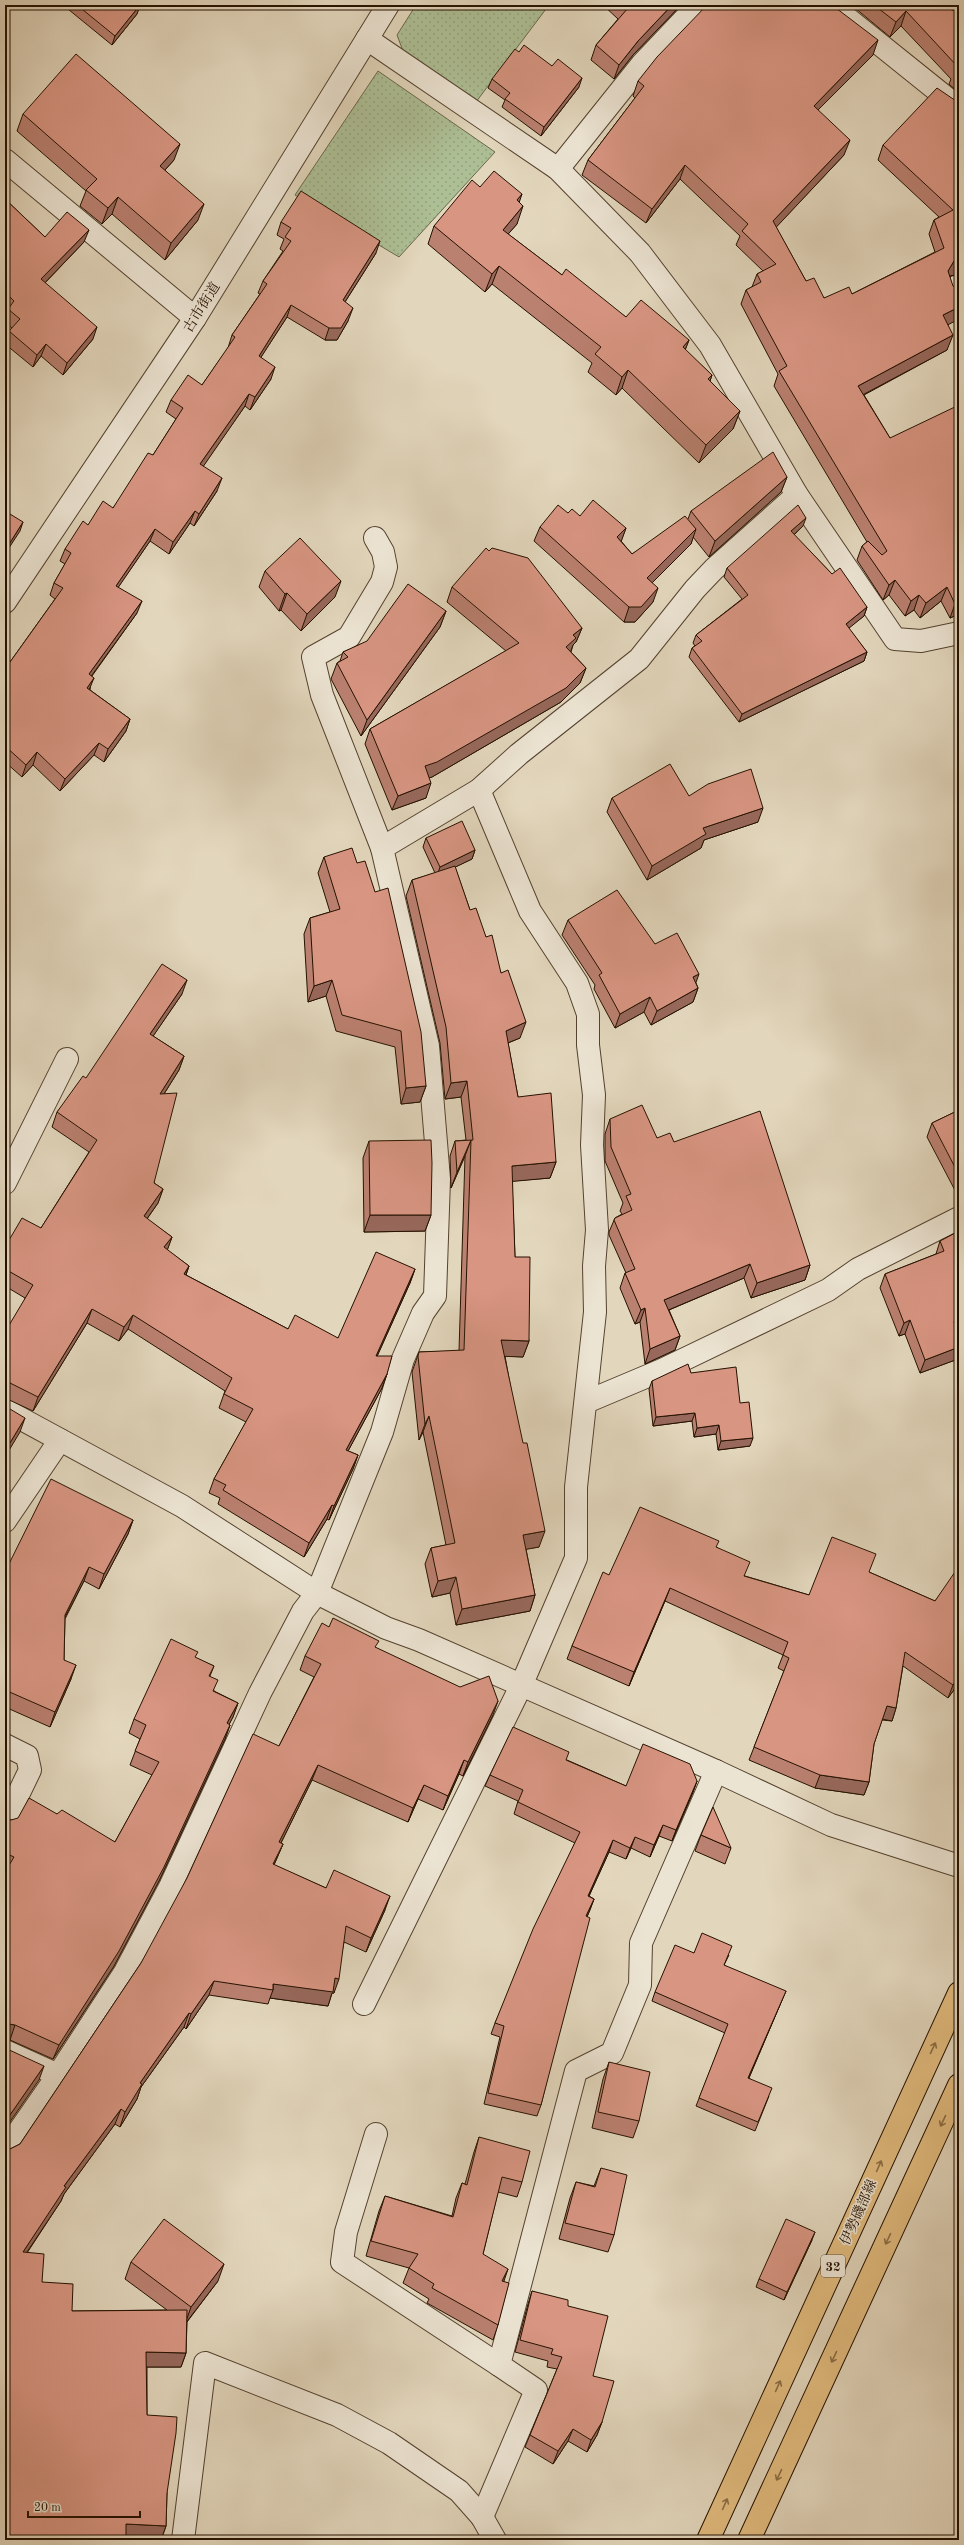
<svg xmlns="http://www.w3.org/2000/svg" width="964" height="2545" viewBox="0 0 964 2545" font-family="'Old Standard TT','Noto Serif JP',serif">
	<defs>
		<pattern id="park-dots" width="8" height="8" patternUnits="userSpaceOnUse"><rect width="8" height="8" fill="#adbf95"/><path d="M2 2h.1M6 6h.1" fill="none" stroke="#95a37f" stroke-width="1.8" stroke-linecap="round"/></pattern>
	</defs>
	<rect width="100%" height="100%" fill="#e2d6bc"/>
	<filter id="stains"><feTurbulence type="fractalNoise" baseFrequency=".005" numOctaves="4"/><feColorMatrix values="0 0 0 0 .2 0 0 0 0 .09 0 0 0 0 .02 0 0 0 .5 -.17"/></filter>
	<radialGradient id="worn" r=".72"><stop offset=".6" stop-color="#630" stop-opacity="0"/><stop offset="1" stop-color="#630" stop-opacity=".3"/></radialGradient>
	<g fill="url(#park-dots)" stroke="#69684a">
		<path d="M416,5H549L476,102L403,51L397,35Z"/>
		<path d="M378,71L495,152L399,257L295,195Z"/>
	</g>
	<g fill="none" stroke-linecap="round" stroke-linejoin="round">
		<g stroke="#54422f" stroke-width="24">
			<g id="street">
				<path d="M826,5L847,18L959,108"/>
				<path d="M367,39L558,169L640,253L710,345L797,495L895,639L921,641L959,633"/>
				<path d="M5,160L195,318"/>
				<path d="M558,169L642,64L698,5"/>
				<path d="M955,287L959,295"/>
				<path d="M375,538L383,552L386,567L382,582L349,637L313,657L322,695L382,848"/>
				<path d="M5,602L195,318L388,5"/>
				<path d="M5,1183L67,1059"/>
				<path d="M586,1402L662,1370L828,1290L858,1269L959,1218"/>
				<path d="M5,1410L182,1506L317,1593L386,1628L419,1640L716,1771L831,1825L959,1866"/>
				<path d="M5,1521L60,1440"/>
				<path d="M5,1745L27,1756L30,1770L5,1822"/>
				<path d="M364,2004L521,1686L576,1558V1487L595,1312L594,1266L597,1230L592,1145L594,1095L588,1045V1014L577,983L530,911L479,790"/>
				<path d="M5,2051L58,2075L125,1972L170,1887L260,1693L303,1611L317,1593L382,1432L403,1359L423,1313L435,1296L439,1179L428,1046L382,848L479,790L519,754L639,659L695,589L714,569L797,495"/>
				<path d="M376,2134L346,2232L342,2262L499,2365"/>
				<path d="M5,2151L58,2075"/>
				<path d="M482,2517L536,2390L499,2365L576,2071L612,2053L640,1985L641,1943L716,1771"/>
				<path d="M183,2540L205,2363L337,2415L389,2443L459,2491L482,2517L495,2540"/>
			</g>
		</g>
		<g stroke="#251100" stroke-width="24">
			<g id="primary">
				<path d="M708,2540L959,1993"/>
				<path d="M749,2540L959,2085"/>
			</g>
		</g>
		<use href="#street" stroke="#ece4d3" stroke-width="22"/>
		<use href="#primary" stroke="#e1bb7e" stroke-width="22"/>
	</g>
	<g fill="#ba8070" stroke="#251100">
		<path d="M63,5H140L137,14L112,45Z"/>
		<path d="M603,5H681L633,55L614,79L591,60L596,45L618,19Z"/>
		<path d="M850,5H936L959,12V93L949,84L951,79L901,26L890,37L855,8Z"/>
		<path d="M519,52L552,66L579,87L541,136L502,107L505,100L488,88L492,79Z"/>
		<path d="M873,55L818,110L844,155L776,227L806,281L824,298L852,294L935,252L929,234L934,220L939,217L878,160L883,145L959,103V276L956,275L950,276L947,350L864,395L890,438L959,614L950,618L941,601L920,618L914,610L905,616L889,595L883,600L857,560L862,546L867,542L774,386L778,374L741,304L746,290L752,287L757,274L763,271L736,245L740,236L680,179L646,223L582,175L588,160L635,98L633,96L638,81Z"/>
		<path d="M23,114L174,160L165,170L198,220L165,260L112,214L102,224L80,206L86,191L17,131Z"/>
		<path d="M480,187L519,202L517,224L508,234L562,275L626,317L689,340L685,350L712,375L710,381L740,411L733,429L699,463L622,388L616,395L588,372L592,363L492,284L485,292L428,244L434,226Z"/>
		<path d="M5,199L45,237L84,242L45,283L93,339L63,375L41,356L33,367L5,344L9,331L12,328L5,322V317L7,311L5,309Z"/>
		<path d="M281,222L376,253L345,302L348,321L337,340H325L287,317L261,357L271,379L250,410L245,406L203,466L217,491L194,526L190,523L169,554L150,541L118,587L137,613L92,676L90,690L130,719L126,731L104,762L94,755L60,791L33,765L22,777L5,762V669L55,599L50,595L54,583L65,564L60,561L65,549L88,525L113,508L153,455L176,419L166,412L171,400L202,385L228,348L232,335L260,294L258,293L263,281L283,251L280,249L284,239L277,235Z"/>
		<path d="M787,477L781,492L709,557L693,537L691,544L652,582L653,602L635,622H624L534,541L540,527L568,513L626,528L621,541L632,554L688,519L691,511Z"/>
		<path d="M803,526L794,535L832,574L867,607L864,616L848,628L867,652L864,661L739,722L689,657L692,648L695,646L693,643L696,635L742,599L724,577L727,568Z"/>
		<path d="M489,551L582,628L576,642L573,645L571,652L586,668L580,683L561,702L432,777L429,778L426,798L392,810L365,744L370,729L506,651L447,602L452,587Z"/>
		<path d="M265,571L335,597L301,631L281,610L279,611L259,587Z"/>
		<path d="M446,611L440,627L361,736L331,679L337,663L340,661L343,652Z"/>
		<path d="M689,796L758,822L704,840L701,848L647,880L607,812L612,798Z"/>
		<path d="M426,838L475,850L472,859L455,867L470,910L486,937L501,973L520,1038L508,1043L518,1097L556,1162L550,1178L512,1181L515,1257L529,1341L523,1357L505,1356L539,1547L526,1549L535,1595L530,1611L456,1625L450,1593L432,1597L425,1564L431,1548L446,1545L423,1432L419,1440L412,1372L419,1352L459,1351L465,1156L451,1188L450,1156L455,1141L466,1140L461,1097L445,1099L440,1043L406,896L412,880L435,873L423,847Z"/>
		<path d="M324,857L426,1086L420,1102L401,1104L395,1047L336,1031L326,996L308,1002L304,934L310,918L330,912L318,873Z"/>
		<path d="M568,920L655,944L696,983L698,988L693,1002L651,1025L644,1012L615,1028L594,989L595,985L562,935Z"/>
		<path d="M182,994L153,1036L184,1056L179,1070L164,1094L154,1183L163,1189L158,1203L147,1219L172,1237L167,1250L189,1266L186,1275L288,1329L338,1338L415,1269L410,1283L377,1356L387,1374L382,1388L348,1451L358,1455L353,1469L329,1520L327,1519L304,1557L218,1504L220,1498L209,1493L214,1479L246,1422L219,1408L225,1391L128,1329L119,1341L87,1323L33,1411L5,1398L25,1298L5,1286V1247L41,1228L89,1152L52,1127L57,1112L86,1078Z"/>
		<path d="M959,1110V1198L927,1137L932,1123Z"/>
		<path d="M610,1119L657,1138L674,1142L810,1265L805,1280L751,1298L744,1278L669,1310L680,1336L675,1350L645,1364L640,1322L635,1324L620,1288L625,1273H626L609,1235V1232L615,1218L622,1214L620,1211L623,1203L605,1161V1134Z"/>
		<path d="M369,1141L431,1215L425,1231L364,1232L363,1158Z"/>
		<path d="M959,1231L958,1359L920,1373L905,1334L899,1336L880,1288L885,1274L936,1254L940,1241Z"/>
		<path d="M691,1373L740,1403L750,1446L718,1450L716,1434L694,1437L692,1421L653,1426L649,1389L652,1381Z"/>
		<path d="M133,1520L128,1534L99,1589L84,1581L65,1619L64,1660L71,1679L50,1727L5,1707V1572Z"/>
		<path d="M717,1547L745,1576L809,1595L869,1572L935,1601L959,1570V1683L948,1698L903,1666L896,1708L892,1721L882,1720L874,1744L869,1782L864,1795L815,1788L749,1760L784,1671L778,1668L783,1655L665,1601L629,1686L567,1659L572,1646L609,1575Z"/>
		<path d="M329,1627L376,1648L493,1715L463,1776L459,1774L443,1810L418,1799L408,1822L312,1780L281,1843L283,1844L274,1865L326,1888L385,1910L366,1952L344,1942L334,1993H332L328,2006L270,1998L268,2004L209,1995L186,2029L184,2027L141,2087L137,2099L120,2127L115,2124L64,2194L61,2201L27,2253L42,2282L72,2311L167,2310L125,2279L131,2262L218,2281L187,2322L186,2353L181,2367H147V2415L167,2493L166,2526L161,2540L126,2539L5,2540L10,2149L20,2144L141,1963L279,1746L314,1677L300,1670L305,1656Z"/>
		<path d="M196,1658L214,1666L210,1676L214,1691L238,1703L233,1717L229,1724L230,1725L225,1739L159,1881L114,1966L53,2059L10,2040L6,1870H5V1819L11,1820L57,1814L115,1842L152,1775L130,1765L140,1739L129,1733L134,1719Z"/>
		<path d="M567,1760L626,1786L697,1781L693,1792L672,1841L659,1836L650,1857L631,1848L626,1859L609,1852L589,1896L594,1899L587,1917L541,2105L537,2116L484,2104L500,2037L491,2034L495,2023L575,1843L514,1814L518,1801L485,1786L490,1775Z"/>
		<path d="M701,1835L731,1848L725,1864L695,1851Z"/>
		<path d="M694,1953L729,1955L724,1965L782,2000L749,2078L769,2096L755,2131L696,2106L725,2033L652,2001L655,1992Z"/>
		<path d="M609,2062L639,2121L633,2138L592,2128L603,2079Z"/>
		<path d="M479,2137L522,2182L517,2197L498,2192L483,2254L504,2281L498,2325L493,2340L427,2303L429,2299L403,2283L409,2268L366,2256L379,2211L385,2196L452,2216L456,2198L462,2183L465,2184L474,2152Z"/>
		<path d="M601,2168L614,2235L608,2252L559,2239L570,2198L576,2182L594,2186Z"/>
		<path d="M812,2240L784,2300L756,2287L759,2279Z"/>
		<path d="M532,2291L568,2306L593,2376L602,2422L597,2435L587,2452L568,2441L553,2464L525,2447L557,2369L547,2367L548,2361L515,2352L528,2304Z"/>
	</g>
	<g fill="#97685b" stroke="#251100">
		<path d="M140,5L137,14L112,45L115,36Z"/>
		<path d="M672,5H681L633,55L614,79L619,65L638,41Z"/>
		<path d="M906,11L901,26L890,37L896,22Z"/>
		<path d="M878,40L873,55L808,120L814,106Z"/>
		<path d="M582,78L579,87L541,136L544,127Z"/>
		<path d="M850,140L844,155L768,236L773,221Z"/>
		<path d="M180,144L174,160L154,182L160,166Z"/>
		<path d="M685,165L680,179L646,223L652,209Z"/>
		<path d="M522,194L516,212L517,200Z"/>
		<path d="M118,197L112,214L102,224L108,208Z"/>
		<path d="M204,204L198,220L165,260L171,243Z"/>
		<path d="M523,206L517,224L496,248L503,230Z"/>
		<path d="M89,230L84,242L36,292L41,279Z"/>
		<path d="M380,241L376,253L338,313L343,300Z"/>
		<path d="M959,260V267L956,275L949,276L948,271L954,261Z"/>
		<path d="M499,266L492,284L485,292L492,274Z"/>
		<path d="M291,305L287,317L254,368L259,356Z"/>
		<path d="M959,307V319L938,330L943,315Z"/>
		<path d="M353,308L348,321L337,340H325L329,328Z"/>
		<path d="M97,327L93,339L63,375L67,363Z"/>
		<path d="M953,335L947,350L853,400L858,386Z"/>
		<path d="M689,340L682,358L683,347Z"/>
		<path d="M46,344L41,356L33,367L37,355Z"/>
		<path d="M275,367L271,379L250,410L255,397Z"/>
		<path d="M628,370L622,388L616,395L622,377Z"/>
		<path d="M712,375L706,393L708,379Z"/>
		<path d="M249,394L245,406L196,477L200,464Z"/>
		<path d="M740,411L733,429L699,463L706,445Z"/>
		<path d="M787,477L781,492L709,557L715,541Z"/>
		<path d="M222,478L217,491L194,526L199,514Z"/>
		<path d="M195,511L190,523L169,554L173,542Z"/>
		<path d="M806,518L803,526L788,540L791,531Z"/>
		<path d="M23,522L20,531L5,554L6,549Z"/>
		<path d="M626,528L621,542L617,537Z"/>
		<path d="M155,529L150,541L111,598L116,586Z"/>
		<path d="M696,529L691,544L642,593L647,578Z"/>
		<path d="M895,580L889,595L883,600L889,585Z"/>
		<path d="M341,581L335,597L301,631L307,614Z"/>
		<path d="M947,587L941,601L920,618L926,603Z"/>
		<path d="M658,588L653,602L635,622H624L629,607Z"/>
		<path d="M287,593L281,610L279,611L285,594Z"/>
		<path d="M919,595L914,610L905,616L911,601Z"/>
		<path d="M142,601L137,613L84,686L89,674Z"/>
		<path d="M959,602V614L950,618L955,604Z"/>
		<path d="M867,607L864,616L843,633L846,624Z"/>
		<path d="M446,611L440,627L361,736L367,720Z"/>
		<path d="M582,628L576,642L573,645L570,653L566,647L573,635Z"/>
		<path d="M867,652L864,661L739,722L742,714Z"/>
		<path d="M586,668L580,683L561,702L432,777L420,781L425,766Z"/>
		<path d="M94,678L89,690L87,688Z"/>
		<path d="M130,719L126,731L104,762L108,749Z"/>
		<path d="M99,743L94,755L60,791L65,779Z"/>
		<path d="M37,752L33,765L22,777L26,765Z"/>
		<path d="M431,783L426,798L392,810L398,796Z"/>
		<path d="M763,808L758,822L704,840L701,848L647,880L652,866L703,828Z"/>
		<path d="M475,850L472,859L437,876L440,867Z"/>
		<path d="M699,974L694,988L693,977Z"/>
		<path d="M187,980L182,994L145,1048L150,1034Z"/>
		<path d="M332,980L326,996L308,1002L314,986Z"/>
		<path d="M698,988L693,1002L651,1025L657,1011Z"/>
		<path d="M650,997L644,1012L615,1028L620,1014Z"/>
		<path d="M526,1022L520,1038L500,1046L506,1031Z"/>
		<path d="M184,1056L179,1070L155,1108L160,1094Z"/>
		<path d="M467,1081L461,1097L445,1099L451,1083Z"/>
		<path d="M426,1086L420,1102L401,1104L406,1088Z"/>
		<path d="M471,1140L465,1156L451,1188L457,1172Z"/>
		<path d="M556,1162L550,1178L506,1182L512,1166Z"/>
		<path d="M163,1189L158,1203L139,1230L144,1216Z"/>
		<path d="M370,1215H431L425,1231L364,1232Z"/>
		<path d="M172,1237L167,1251L164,1247Z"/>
		<path d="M750,1264L744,1278L659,1314L664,1300Z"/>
		<path d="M810,1265L805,1280L751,1298L757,1283Z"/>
		<path d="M189,1266L184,1280V1274Z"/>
		<path d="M415,1269L410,1283L371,1370L376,1356Z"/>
		<path d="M645,1308L640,1322L635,1324L641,1310Z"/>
		<path d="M92,1309L87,1323L33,1411L38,1397Z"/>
		<path d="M133,1315L128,1329L119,1341L124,1327Z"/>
		<path d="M910,1320L905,1334L899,1336L904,1323Z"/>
		<path d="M959,1320V1331L949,1335L954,1322Z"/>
		<path d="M680,1336L675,1350L645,1364L650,1349Z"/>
		<path d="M501,1340L529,1341L523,1357L495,1356Z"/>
		<path d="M959,1347V1357L958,1359L920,1373L925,1360Z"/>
		<path d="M387,1374L382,1388L341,1464L346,1450Z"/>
		<path d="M10,1383L5,1398V1386Z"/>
		<path d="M695,1413L692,1421L653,1426L656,1417Z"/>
		<path d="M429,1416L423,1432L419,1440L425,1424Z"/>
		<path d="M25,1418L20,1432L5,1457V1451Z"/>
		<path d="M719,1425L716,1434L694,1437L697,1428Z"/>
		<path d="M753,1438L750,1446L718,1450L721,1441Z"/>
		<path d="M358,1455L353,1469L329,1520L334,1506Z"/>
		<path d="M332,1505L327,1519L304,1557L309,1543Z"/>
		<path d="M133,1520L128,1534L99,1589L104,1574Z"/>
		<path d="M545,1531L539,1547L517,1551L523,1535Z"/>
		<path d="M89,1567L84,1581L59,1629L65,1615Z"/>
		<path d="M456,1577L450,1593L432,1597L438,1581Z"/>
		<path d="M670,1588L665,1601L629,1686L634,1672Z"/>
		<path d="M535,1595L530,1611L456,1625L462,1609Z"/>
		<path d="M76,1665L71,1679L50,1727L55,1712Z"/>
		<path d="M959,1676V1683L948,1698L953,1685Z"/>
		<path d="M498,1701L493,1715L463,1776L468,1762Z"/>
		<path d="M238,1703L233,1717L222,1738L227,1723Z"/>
		<path d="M887,1706L896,1708L892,1721L882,1719Z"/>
		<path d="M230,1725L225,1739L159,1881L114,1966L53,2059L59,2045Z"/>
		<path d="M464,1760L459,1774L443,1810L448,1796Z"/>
		<path d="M318,1765L312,1780L274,1857L279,1842Z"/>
		<path d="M820,1775L869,1782L864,1795L815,1788Z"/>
		<path d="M697,1781L693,1792L672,1841L676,1830Z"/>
		<path d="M424,1785L418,1799L408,1822L413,1808Z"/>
		<path d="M663,1825L659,1836L650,1857L654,1845Z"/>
		<path d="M635,1837L631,1848L626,1859L630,1848Z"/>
		<path d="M613,1840L609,1852L584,1907L588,1896Z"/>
		<path d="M283,1844L277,1858L268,1878L273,1864Z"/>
		<path d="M390,1896L385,1910L366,1952L371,1938Z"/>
		<path d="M594,1899L590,1910L582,1928L586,1916Z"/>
		<path d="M335,1978L339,1979L334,1993H332L328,2006L270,1998L273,1990V1984Z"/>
		<path d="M214,1981L209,1995L186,2029L191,2014Z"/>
		<path d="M786,1991L782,2000L745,2087L748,2078Z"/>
		<path d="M189,2013L184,2027L141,2087L137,2099L120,2127L125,2112L140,2083Z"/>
		<path d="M9,2024L15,2025L10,2040L5,2039V2027Z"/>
		<path d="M44,2066L39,2080L5,2129V2122Z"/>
		<path d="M121,2109L115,2124L64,2194L61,2201L17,2267L23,2252L64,2186Z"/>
		<path d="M815,2232L812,2240L784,2300L787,2292Z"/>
		<path d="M224,2264L218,2281L185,2324L191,2307Z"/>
		<path d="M508,2269L503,2284L502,2281Z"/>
		<path d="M146,2352L186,2353L181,2367H141Z"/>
		<path d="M602,2422L597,2435L587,2452L591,2440Z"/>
		<path d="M573,2429L568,2441L553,2464L558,2451Z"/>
		<path d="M126,2524L166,2526L161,2540L121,2539Z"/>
	</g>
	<g fill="#d89582" stroke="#251100">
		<path d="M77,5H140L115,36Z"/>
		<path d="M625,5H672L638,41L619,65L596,45L628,8Z"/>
		<path d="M707,5H832L878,40L814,106L850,140L773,221L806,281L814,278L824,298L849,287L852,294L944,248L934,220L953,210L883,145L937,88L959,103V260L954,261L948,271L953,286L959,290V307L943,315L953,335L858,386L890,438L959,405V602L955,604L947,587L926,603L919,595L911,601L895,580L889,585L862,546L868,541L882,555L887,551L779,371L787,366L746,290L761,282L757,274L776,264L742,231L748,224L685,165L652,209L588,160L644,86L638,81L657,57Z"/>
		<path d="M874,5H936L959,12V73L954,69L957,66L906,11L896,22Z"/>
		<path d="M524,45L552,66L558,59L582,78L544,127L505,99L510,93L492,79L515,49L519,52Z"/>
		<path d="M76,54L180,144L160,166L204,204L171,243L118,197L108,208L86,190L97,179L23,114Z"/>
		<path d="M494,171L522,194L517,200L523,206L503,230L562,275L566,269L626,317L641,300L689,340L683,347L712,375L708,379L740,411L706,445L628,370L622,377L595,354L601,347L499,266L492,274L434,226L472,180L480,187Z"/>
		<path d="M301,191L380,241L343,300L353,308L341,328H329L291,305L259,356L275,367L255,397L249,394L200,464L222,478L199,514L195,511L173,542L155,529L116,586L142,601L89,674L94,678L87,688L130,719L108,749L99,743L65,779L37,752L26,765L5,746V669L63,588L54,583L71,553L65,549L83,521L88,525L103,501L113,508L148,453L153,455L183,408L171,400L188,375L202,385L235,337L232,335L267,284L263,281L291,241L285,237L291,228L281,222Z"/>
		<path d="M5,199L45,237L67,212L89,230L41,279L97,327L67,363L46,344L37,355L9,331L20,319L8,309L14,301L5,292Z"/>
		<path d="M773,452L787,477L715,541L691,511Z"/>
		<path d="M593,500L626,528L617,537L632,554L685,516L696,529L647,578L658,588L641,607H629L540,527L558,505L568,513L572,509L580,516Z"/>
		<path d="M798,505L806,518L791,531L832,574L840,568L867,607L846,624L867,652L742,714L692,648L702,641L696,635L748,595L727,568Z"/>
		<path d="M5,511L23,522L6,549L5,548Z"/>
		<path d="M300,538L341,581L307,614L287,593L285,594L265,571Z"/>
		<path d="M486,548L489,551L492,548L528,558L582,628L573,635L576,638L566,647L586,668L566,688L437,762L425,766L431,783L398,796L370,729L519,643L452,587Z"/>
		<path d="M408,584L446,611L367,720L337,663L348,657L343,652L367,641Z"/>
		<path d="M670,764L689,796L708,784L751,769L763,808L703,828L706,834L652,866L612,798Z"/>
		<path d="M462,821L475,850L440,867L426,838Z"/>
		<path d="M352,848L357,863L365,861L375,892L388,888L421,1032L426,1086L406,1088L401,1031L342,1015L332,980L314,986L310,918L340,909L324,857Z"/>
		<path d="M455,866L470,910L476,908L486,937L492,935L501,973L508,970L526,1022L506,1031L518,1097L551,1093L556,1162L512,1166L515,1257H530L529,1341L501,1340L523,1443H527L545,1531L523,1535L535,1595L462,1609L456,1577L438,1581L431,1548L455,1543L429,1416L425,1424L418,1356L419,1352L464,1350L471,1140L457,1172L455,1141L473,1140L467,1081L451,1083L446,1027L412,880Z"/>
		<path d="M617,890L655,944L677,933L699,974L693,977L698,988L657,1011L650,997L620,1014L599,975L602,973L568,920Z"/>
		<path d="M162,964L187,980L150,1034L184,1056L160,1094L177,1093L154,1183L163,1189L144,1216L172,1237L164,1247L189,1266L184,1274L288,1329L295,1315L338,1338L376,1252L415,1269L376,1356H392L387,1374L346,1450L358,1455L334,1506L332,1505L309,1543L223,1490L226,1485L214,1479L253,1409L224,1394L232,1378L133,1315L124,1327L92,1309L38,1397L10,1383L5,1386V1332L33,1285L5,1269V1247L22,1218L41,1228L97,1140L57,1112L83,1076L86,1078Z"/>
		<path d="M642,1105L657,1138L670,1133L674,1142L760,1111L810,1265L757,1283L750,1264L664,1300L680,1336L650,1349L645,1308L641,1310L625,1273L635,1269L614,1220L615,1218L632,1210L626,1196L631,1194L611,1147L610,1119Z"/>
		<path d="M959,1110V1175L932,1123Z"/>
		<path d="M431,1140L432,1163L431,1215H370L369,1141Z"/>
		<path d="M959,1231V1320L954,1322L959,1335V1347L925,1360L910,1320L904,1323L885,1274L944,1251L940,1241Z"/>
		<path d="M688,1364L691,1373L736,1367L740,1403L749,1402L753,1438L721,1441L719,1425L697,1428L695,1413L656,1417L652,1381Z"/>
		<path d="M5,1406L25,1418L5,1451Z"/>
		<path d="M51,1479L133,1520L104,1574L89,1567L65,1615L64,1660L76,1665L55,1712L5,1690V1572Z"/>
		<path d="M640,1507L719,1541L716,1547L750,1562L744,1576L809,1595L832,1537L876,1554L869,1572L935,1601L957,1569L959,1570V1676L953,1685L905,1652L896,1708L887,1706L874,1744L869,1782L820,1775L754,1747L789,1658L783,1655L788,1642L670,1588L634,1672L572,1646L603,1572L609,1575Z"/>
		<path d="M333,1618L379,1641L375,1647L460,1687L489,1676L498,1701L468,1762L464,1760L448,1796L424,1785L413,1808L318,1765L279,1842L283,1844L273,1864L326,1888L334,1870L390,1896L371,1938L346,1926L339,1979L335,1978L333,1992L273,1984V1990L214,1981L191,2014L189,2013L140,2083L142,2084L125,2112L121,2109L64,2186L66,2187L23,2252L44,2254L42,2282L73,2284L72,2311L187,2310L186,2353L146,2352L147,2415L177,2417L176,2433L167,2493L166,2526L126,2524V2540H5V2146L10,2149L20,2144L141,1963L187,1878L253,1734L279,1746L321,1664L305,1656L322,1623L329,1627Z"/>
		<path d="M171,1639L198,1652L195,1657L214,1666L209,1676L218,1680L213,1691L238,1703L227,1723L230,1725L164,1867L119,1951L59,2045L15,2025L9,2024L5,2027V1872L14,1857L5,1853V1819L11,1820L18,1818L29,1798L57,1814L62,1810L115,1842L159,1762L135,1751L146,1725L134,1719Z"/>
		<path d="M513,1727L569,1752L566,1760L626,1786L643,1744L690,1764L697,1781L676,1830L663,1825L654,1845L635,1837L630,1848L613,1840L588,1896L594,1899L586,1916L590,1918L541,2105L488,2093L504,2026L495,2023L533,1929L580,1832L518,1802L523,1790L490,1775Z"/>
		<path d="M713,1807L731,1848L701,1835Z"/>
		<path d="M702,1933L732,1946L724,1965L786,1991L748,2078L772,2088L758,2122L699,2098L728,2024L655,1992L675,1945L694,1953Z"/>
		<path d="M5,2048L44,2066L5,2122Z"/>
		<path d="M609,2062L650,2072L639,2121L598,2112Z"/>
		<path d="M479,2137L530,2151L522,2182L502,2177L483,2254L508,2269L502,2281L509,2283L498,2325L432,2288L434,2284L409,2268L418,2254L371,2241L385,2196L453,2217L462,2183L467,2185Z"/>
		<path d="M601,2168L627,2175L614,2235L565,2223L576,2182L595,2187Z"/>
		<path d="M164,2219L224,2264L191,2307L131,2262Z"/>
		<path d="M786,2219L815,2232L787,2292L759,2279Z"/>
		<path d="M532,2291L568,2300V2306L608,2316L593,2376L614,2381L602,2422L591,2440L573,2429L558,2451L530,2435L562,2357L551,2354L553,2349L520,2340Z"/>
	</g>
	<defs><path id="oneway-shaft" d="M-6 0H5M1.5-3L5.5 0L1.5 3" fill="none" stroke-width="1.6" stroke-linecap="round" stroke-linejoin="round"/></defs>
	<g stroke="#8c6e45">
		<use href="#oneway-shaft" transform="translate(933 2048) rotate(-65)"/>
		<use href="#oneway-shaft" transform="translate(943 2121) rotate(115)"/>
		<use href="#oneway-shaft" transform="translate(879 2166) rotate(-66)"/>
		<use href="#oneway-shaft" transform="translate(888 2239) rotate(115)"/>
		<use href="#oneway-shaft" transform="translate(834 2357) rotate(115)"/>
		<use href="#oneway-shaft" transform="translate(778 2386) rotate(-66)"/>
		<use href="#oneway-shaft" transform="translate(779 2475) rotate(115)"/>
		<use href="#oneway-shaft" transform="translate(725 2504) rotate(-66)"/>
	</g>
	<g text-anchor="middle" stroke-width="3" stroke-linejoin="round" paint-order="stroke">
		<rect fill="#ece4d3" stroke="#61503f" stroke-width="1" x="821" y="2255" width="24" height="22" rx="3"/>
		<g font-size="13" font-weight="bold" fill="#251100">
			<text x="833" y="2271">32</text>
		</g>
		<g font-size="14" fill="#251100" stroke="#ece4d3">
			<text transform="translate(201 307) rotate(-58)" y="5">古市街道</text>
			<text transform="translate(858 2212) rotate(-66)" y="5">伊勢磯部線</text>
		</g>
	</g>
	<rect width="964" height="2545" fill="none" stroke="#e2d6bc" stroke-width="20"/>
	<rect x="6" y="6" width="952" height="2533" fill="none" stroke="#251100" stroke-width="2"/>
	<rect x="10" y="10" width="944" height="2525" fill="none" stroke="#251100"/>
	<path d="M28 2511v6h112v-6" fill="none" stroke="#251100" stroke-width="2"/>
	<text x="34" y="2511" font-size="12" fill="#251100" stroke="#ece4d3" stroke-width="3" paint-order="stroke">20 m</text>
	<rect width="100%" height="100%" filter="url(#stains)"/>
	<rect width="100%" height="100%" fill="url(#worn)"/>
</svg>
